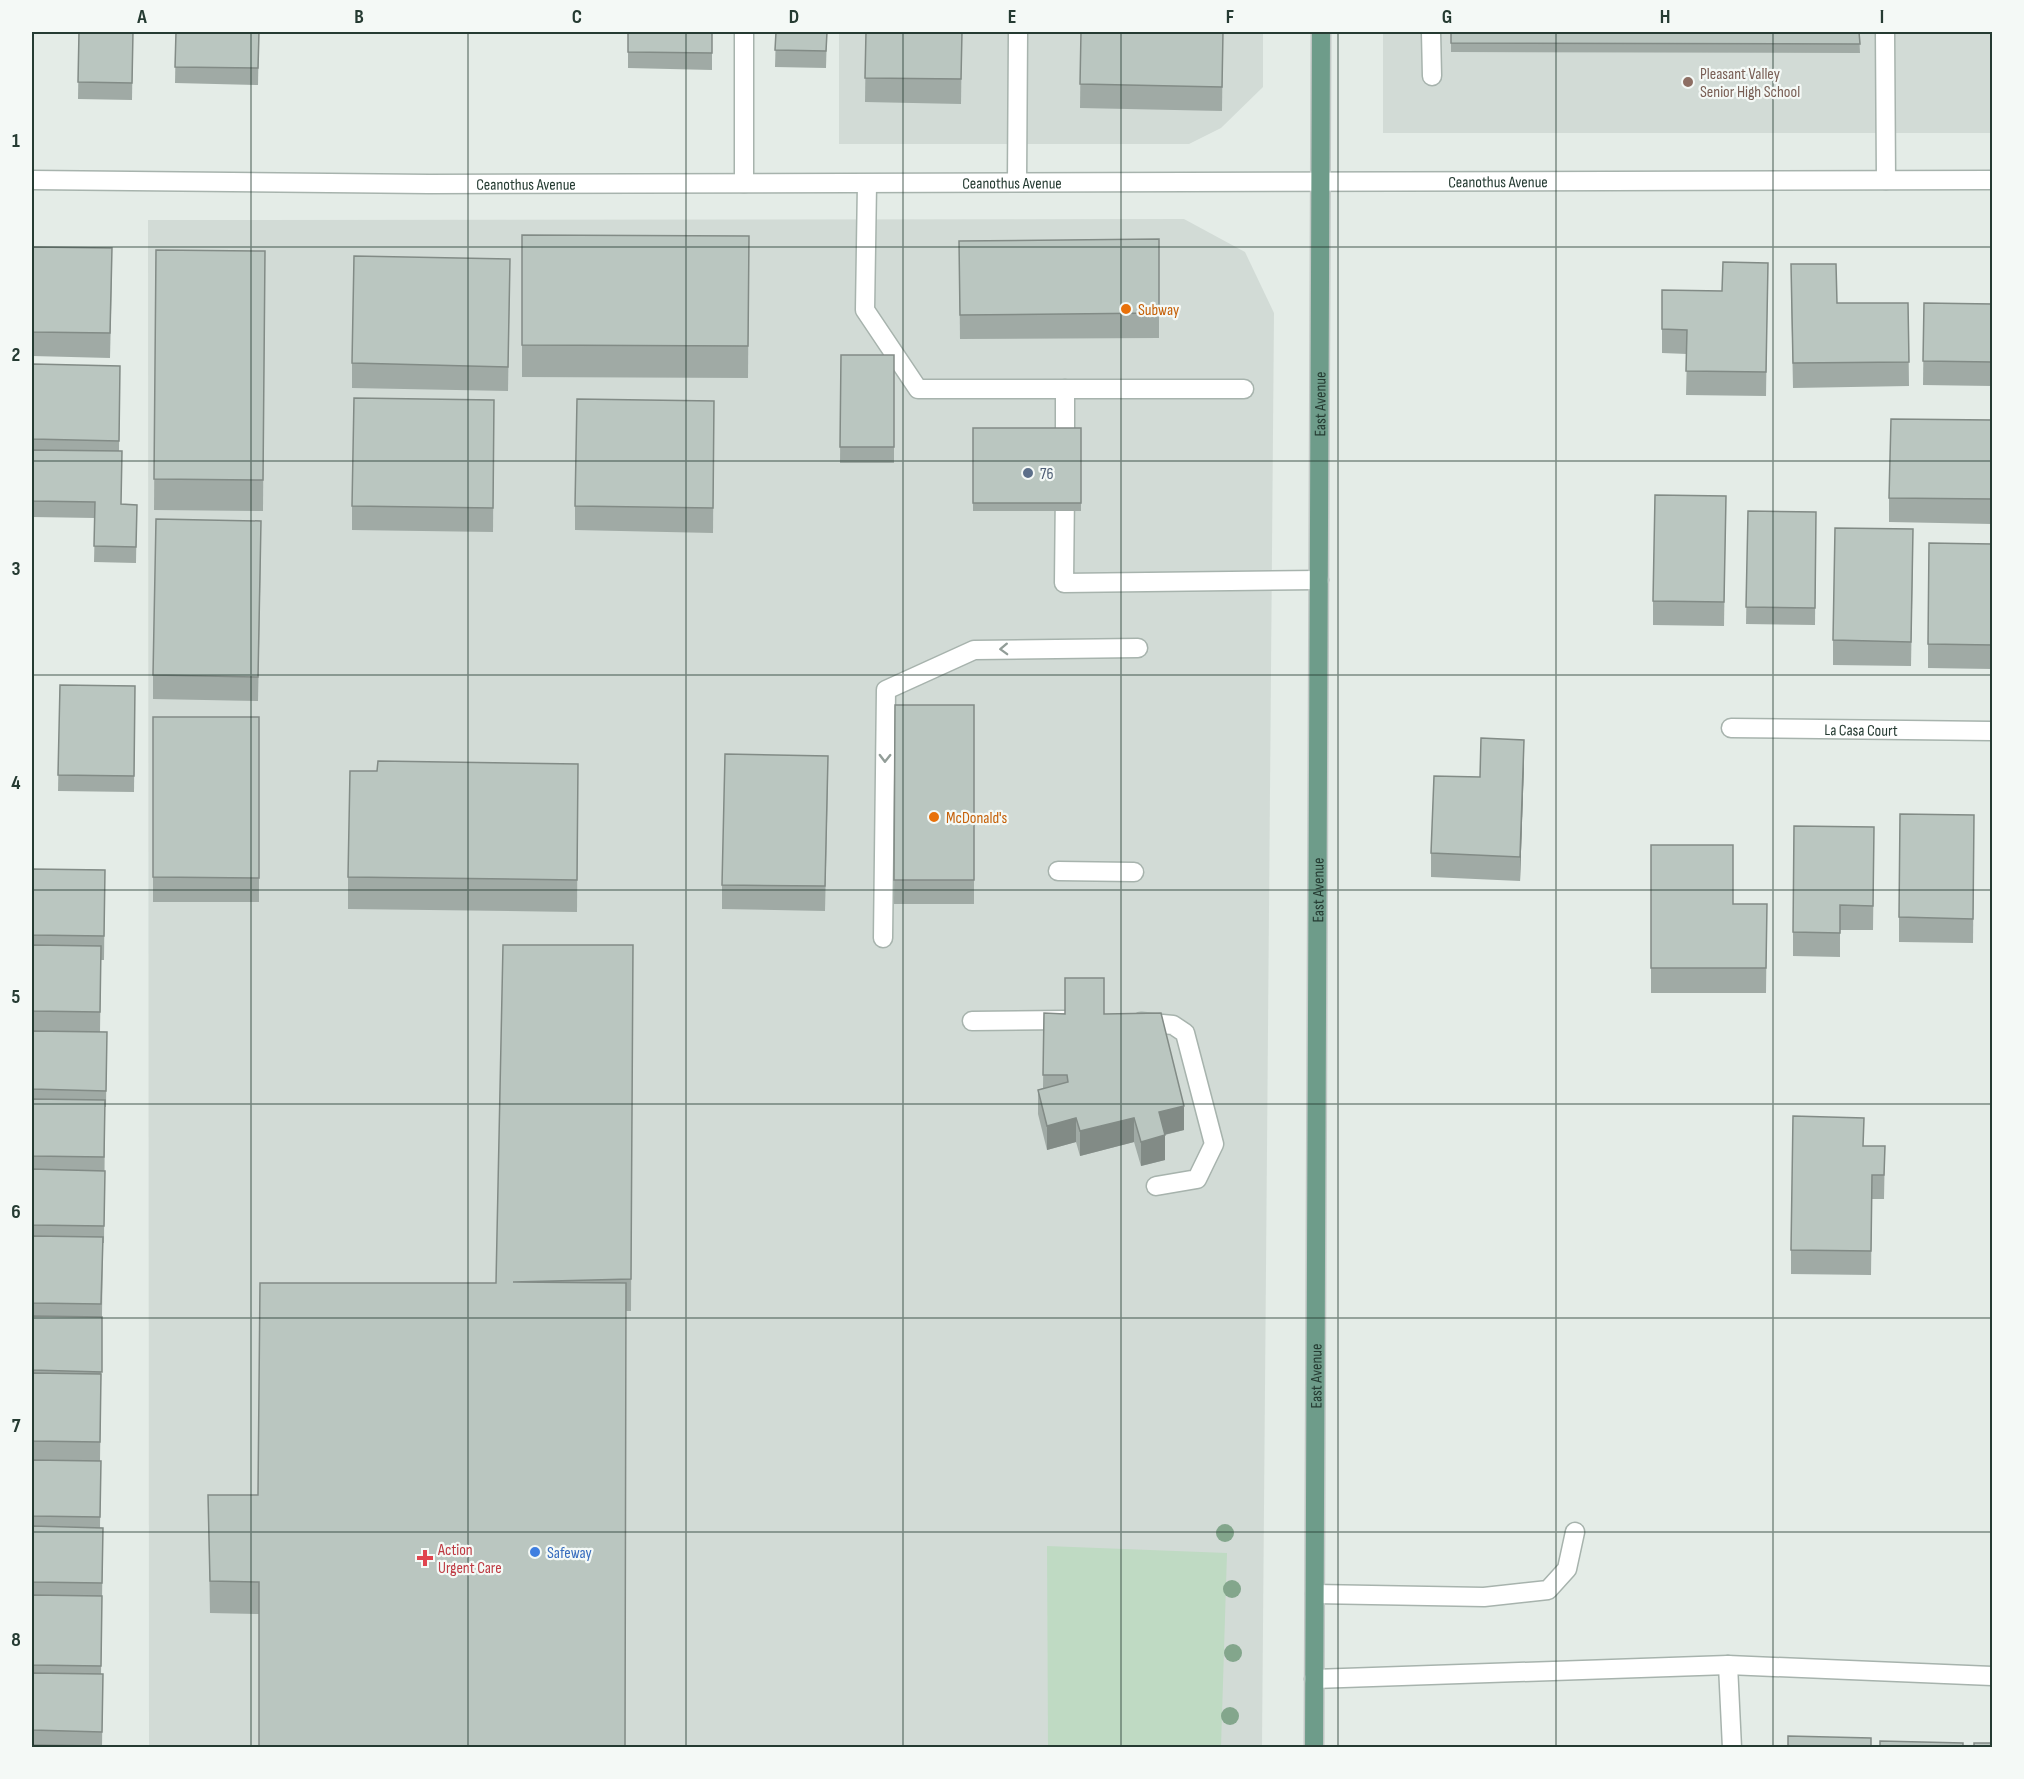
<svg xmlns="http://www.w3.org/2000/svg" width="2024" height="1779" viewBox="0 0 2024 1779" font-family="'Sofia Sans Condensed',sans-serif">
	<rect width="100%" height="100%" fill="#e4ece7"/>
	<g fill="#d2dbd6">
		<path d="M839,32H1263V87L1221,128L1189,144H839Z"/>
		<rect x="1383" y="32" width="609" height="101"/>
		<path d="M1184,219L1245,252L1274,313L1262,1747H149L148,220Z"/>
	</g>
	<path fill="#bfdac3" d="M1047,1546L1227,1553L1221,1747H1048Z"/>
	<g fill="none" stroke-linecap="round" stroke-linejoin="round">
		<g stroke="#a7b3ad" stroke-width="21">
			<g id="minor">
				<path d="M1431,32L1432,76"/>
				<path d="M1885,32L1886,180"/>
				<path id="s1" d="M32,180L429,184L1992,180"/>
				<path d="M1017,182L1018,32"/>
				<path d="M744,183V32"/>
				<path d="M867,184L865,310L918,389H1065V452"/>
				<path d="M1065,389H1244"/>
				<path d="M1065,489L1064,583L1319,580"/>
				<path id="s2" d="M1731,728L1992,731"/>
				<path d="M1058,871L1134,872"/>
				<path d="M883,938L886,690L974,650L1138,648"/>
				<path d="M972,1021L1065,1020"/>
				<path d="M1141,1022L1173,1025L1185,1033L1214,1144L1197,1179L1156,1186"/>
				<path d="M1315,1594L1484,1597L1548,1590L1567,1569L1575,1532"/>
				<path d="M1728,1665L1732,1748"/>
				<path d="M1314,1679L1728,1665L1992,1676"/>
			</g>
		</g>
		<g stroke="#c2c8c6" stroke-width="21">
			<g id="major">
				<path id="s3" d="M1314,1748L1321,32"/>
			</g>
		</g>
		<use href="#minor" stroke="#fff" stroke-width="18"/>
		<use href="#major" stroke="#6e9c8a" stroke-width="18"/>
	</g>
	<g fill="#83a68c">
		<circle cx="1225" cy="1533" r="9"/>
		<circle cx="1232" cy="1589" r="9"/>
		<circle cx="1233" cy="1653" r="9"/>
		<circle cx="1230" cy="1716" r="9"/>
	</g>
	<g fill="#a0aaa5">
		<path d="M79,32H133L132,100L78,99Z"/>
		<path d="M176,32H259L258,85L175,83Z"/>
		<path d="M628,32H712V70L628,68Z"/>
		<path d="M776,32H827L826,68L775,67Z"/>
		<path d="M866,32H962L961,104L865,102Z"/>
		<path d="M1081,32H1223L1222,111L1080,108Z"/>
		<path d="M1451,32H1859L1860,53L1451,52Z"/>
		<path d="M522,235L749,236L748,378L522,377Z"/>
		<path d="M1159,239V338L960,339L959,241Z"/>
		<path d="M32,247L112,272L110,358L32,356Z"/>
		<path d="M156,250L265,251L263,511L154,510Z"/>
		<path d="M510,259L508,391L352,388V363Z"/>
		<path d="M1768,263L1766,396L1686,395L1687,354L1662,353V329Z"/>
		<path d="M1791,288L1837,303H1908L1909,386L1793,388Z"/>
		<path d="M1924,303L1992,304V386L1923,385Z"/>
		<path d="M841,355H894V463H840Z"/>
		<path d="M120,366L119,451L121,504L137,505L136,563L94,562L95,518L32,517V423Z"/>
		<path d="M494,400L493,532L352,530V506Z"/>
		<path d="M714,401L713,533L575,530V506Z"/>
		<path d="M1992,420V524L1889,522V498Z"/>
		<rect x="973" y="428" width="108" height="83"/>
		<path d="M1726,496L1724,626L1653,625V601Z"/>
		<path d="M1748,511L1816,512L1815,625L1746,624Z"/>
		<path d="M1992,544V669L1928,668V644Z"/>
		<path d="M261,545L258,701L153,699V675Z"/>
		<path d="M1913,554L1911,666L1833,665V640Z"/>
		<path d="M60,685L135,686L134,792L58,791Z"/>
		<path d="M895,705H974V904H894Z"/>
		<rect x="153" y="717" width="106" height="185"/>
		<path d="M578,764L577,912L348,909V877L377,771Z"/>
		<path d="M1524,764L1520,881L1431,877V853L1480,777Z"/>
		<path d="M828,780L825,911L722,909V885Z"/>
		<path d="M1974,840L1973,943L1899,942V917Z"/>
		<path d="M1651,845L1733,904H1767L1766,993H1651Z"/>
		<path d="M1874,852L1873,930H1840V957L1793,956V932Z"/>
		<path d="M32,869L105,870L104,960H101L100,1032H107L106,1107H105L104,1243H103L100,1461H101L100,1528H103L101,1674H103L102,1748H32Z"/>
		<path d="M633,945L631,1311H626L259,1614L210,1613L208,1495H258L496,1283Z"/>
		<path d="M1044,1013L1104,1014L1184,1130L1165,1135V1160L1141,1166L1134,1142L1080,1156L1076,1142L1047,1150L1038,1114V1090L1043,1088Z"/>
		<path d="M1863,1146H1885L1884,1199H1872L1871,1275L1791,1274V1250Z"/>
	</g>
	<g fill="#828b86">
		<path d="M1524,740V764L1520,881V857Z"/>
		<path d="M1184,1106V1130L1159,1136V1112Z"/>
		<path d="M1076,1118V1142L1047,1150V1126Z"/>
		<path d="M1134,1118V1142L1080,1156V1131Z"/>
		<path d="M1165,1135V1160L1141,1166V1142Z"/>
	</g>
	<g fill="#bac6c0" stroke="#828b86" stroke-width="1.5">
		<path d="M79,32H133L132,83L78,82Z"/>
		<path d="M176,32H259L258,68L175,67Z"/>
		<path d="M628,32H712V53L628,52Z"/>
		<path d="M776,32H827L826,51L775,50Z"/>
		<path d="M866,32H962L961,79L865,78Z"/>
		<path d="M1081,32H1223L1222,87L1080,84Z"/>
		<path d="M1451,32H1859L1860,44L1451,43Z"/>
		<path d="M522,235L749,236L748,346L522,345Z"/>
		<path d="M1159,239V313L960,315L959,241Z"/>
		<path d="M32,247L112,248L110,333L32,332Z"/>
		<path d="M156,250L265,251L263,480L154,479Z"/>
		<path d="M354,256L510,259L508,367L352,363Z"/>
		<path d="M1723,262L1768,263L1766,372L1686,371L1687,330L1662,329V290L1722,291Z"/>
		<path d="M1791,264H1836L1837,303H1908L1909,362L1793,363Z"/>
		<path d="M1924,303L1992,304V362L1923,361Z"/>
		<path d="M841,355H894V447H840Z"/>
		<path d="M33,364L120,366L119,441L32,439Z"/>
		<path d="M354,398L494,400L493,508L352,506Z"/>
		<path d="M577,399L714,401L713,508L575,506Z"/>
		<path d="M1891,419L1992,420V499L1889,498Z"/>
		<rect x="973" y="428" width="108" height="75"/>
		<path d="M32,450L122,451L121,504L137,505L136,547L94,546L95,502L32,501Z"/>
		<path d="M1655,495L1726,496L1724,602L1653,601Z"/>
		<path d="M1748,511L1816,512L1815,608L1746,607Z"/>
		<path d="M156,519L261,521L258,677L153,675Z"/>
		<path d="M1835,528L1913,529L1911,642L1833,640Z"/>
		<path d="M1929,543L1992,544V645L1928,644Z"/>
		<path d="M60,685L135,686L134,776L58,775Z"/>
		<path d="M895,705H974V880H894Z"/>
		<path d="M153,717H259V878L153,877Z"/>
		<path d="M1481,738L1524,740L1520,857L1431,853L1434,776L1480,777Z"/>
		<path d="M725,754L828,756L825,886L722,885Z"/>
		<path d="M378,761L578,764L577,880L348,877L350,771H377Z"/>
		<path d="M1900,814L1974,815L1973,919L1899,917Z"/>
		<path d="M1794,826L1874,827L1873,906L1840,905V933L1793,932Z"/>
		<path d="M1651,845H1733V904H1767L1766,968H1651Z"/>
		<path d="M32,869L105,870L104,936L32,935Z"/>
		<path d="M32,945L101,946L100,1012L32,1011Z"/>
		<path d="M503,945H633L631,1279L513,1282L626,1283L625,1748H259V1582L210,1581L208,1495H258L260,1283H496Z"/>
		<path d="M1065,978H1104V1014L1161,1013L1184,1106L1159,1112L1165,1135L1141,1142L1134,1118L1080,1131L1076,1118L1047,1126L1038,1090L1068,1082L1067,1075H1043L1044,1013L1065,1014Z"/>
		<path d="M32,1031L107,1032L106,1091L32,1089Z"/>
		<path d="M32,1099L105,1100L104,1157L32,1156Z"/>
		<path d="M1793,1116L1864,1118L1863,1146H1885L1884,1175H1872L1871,1251L1791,1250Z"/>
		<path d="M32,1169L105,1171L104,1226L32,1225Z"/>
		<path d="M32,1236L103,1237L101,1304L32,1303Z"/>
		<path d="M32,1316L102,1317V1372L32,1370Z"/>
		<path d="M32,1373L101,1374L100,1442L32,1441Z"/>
		<path d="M32,1460L101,1461L100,1517L32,1516Z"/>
		<path d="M32,1526L103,1528L102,1583L32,1582Z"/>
		<path d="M32,1595L102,1596L101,1666L32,1665Z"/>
		<path d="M32,1673L103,1674L102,1732L32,1730Z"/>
		<path d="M1788,1736L1871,1738V1748H1788Z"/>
		<path d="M1880,1741L1963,1743V1748H1880Z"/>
		<rect x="1974" y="1743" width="18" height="5"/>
		<path d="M32,1745L100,1746V1748H32Z"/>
	</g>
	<defs><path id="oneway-chevron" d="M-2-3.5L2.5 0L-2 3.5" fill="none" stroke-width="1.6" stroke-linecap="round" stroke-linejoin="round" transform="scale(1.5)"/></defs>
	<g stroke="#929d98">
		<use href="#oneway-chevron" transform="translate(1004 649) rotate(178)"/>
		<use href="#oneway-chevron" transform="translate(885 758) rotate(91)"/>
	</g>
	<path fill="none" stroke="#253b32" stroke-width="1.5" stroke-opacity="0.55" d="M251,32V1748M468,32V1748M686,32V1748M903,32V1748M1121,32V1748M1338,32V1748M1556,32V1748M1773,32V1748M32,247H1992M32,461H1992M32,675H1992M32,890H1992M32,1104H1992M32,1318H1992M32,1532H1992"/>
	<circle fill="#8d6e63" stroke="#f4f9f6" stroke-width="2" cx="1688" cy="82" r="6"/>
	<g fill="#e8710a" stroke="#f4f9f6" stroke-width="2">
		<circle cx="1126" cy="309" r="6"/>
		<circle cx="934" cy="817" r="6"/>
	</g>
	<circle fill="#5c6f8a" stroke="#f4f9f6" stroke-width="2" cx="1028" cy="473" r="6"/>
	<circle fill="#3f7fe0" stroke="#f4f9f6" stroke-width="2" cx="535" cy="1552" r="6"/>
	<path fill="#e0444e" stroke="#f4f9f6" stroke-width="2" d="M422 1549h6v6h6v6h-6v6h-6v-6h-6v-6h6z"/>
	<g text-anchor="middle" stroke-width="4.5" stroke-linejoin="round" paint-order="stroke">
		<g font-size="16" fill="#785e54" stroke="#f4f9f6" text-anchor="start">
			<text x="1700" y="79">Pleasant Valley<tspan x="1700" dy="18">Senior High School</tspan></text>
		</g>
		<g font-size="16" fill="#253b32" stroke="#f4f9f6">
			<text dy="6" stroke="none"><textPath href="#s1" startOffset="1466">Ceanothus Avenue</textPath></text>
			<text dy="6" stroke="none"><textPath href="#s1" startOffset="980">Ceanothus Avenue</textPath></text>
			<text dy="6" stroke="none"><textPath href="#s1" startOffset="494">Ceanothus Avenue</textPath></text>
			<text dy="6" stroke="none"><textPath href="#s3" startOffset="1344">East Avenue</textPath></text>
			<text dy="6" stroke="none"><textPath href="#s2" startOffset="130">La Casa Court</textPath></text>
			<text dy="6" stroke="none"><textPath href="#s3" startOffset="858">East Avenue</textPath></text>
			<text dy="6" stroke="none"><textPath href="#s3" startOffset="372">East Avenue</textPath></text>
		</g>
		<g font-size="16" fill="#c56008" stroke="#f4f9f6" text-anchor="start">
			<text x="1138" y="315">Subway</text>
			<text x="946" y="823">McDonald's</text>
		</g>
		<g font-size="16" fill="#4e5e75" stroke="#f4f9f6" text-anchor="start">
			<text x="1040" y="479">76</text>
		</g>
		<g font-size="16" fill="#be3a42" stroke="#f4f9f6" text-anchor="start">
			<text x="438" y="1555">Action<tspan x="438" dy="18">Urgent Care</tspan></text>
		</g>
		<g font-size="16" fill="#366cbe" stroke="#f4f9f6" text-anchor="start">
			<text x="547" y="1558">Safeway</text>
		</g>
	</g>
	<rect width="2024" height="1779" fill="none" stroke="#f4f9f6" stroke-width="66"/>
	<rect x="33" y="33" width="1958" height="1713" fill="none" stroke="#253b32" stroke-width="2"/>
	<g font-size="20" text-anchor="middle" font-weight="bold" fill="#253b32">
		<text x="142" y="23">A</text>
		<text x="359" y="23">B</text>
		<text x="577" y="23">C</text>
		<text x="794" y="23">D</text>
		<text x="1012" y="23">E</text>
		<text x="1230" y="23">F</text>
		<text x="1447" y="23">G</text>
		<text x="1665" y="23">H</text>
		<text x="1882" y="23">I</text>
		<text x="16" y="147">1</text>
		<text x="16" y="361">2</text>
		<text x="16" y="575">3</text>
		<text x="16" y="789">4</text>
		<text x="16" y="1003">5</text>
		<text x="16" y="1218">6</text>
		<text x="16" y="1432">7</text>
		<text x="16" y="1646">8</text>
	</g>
</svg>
